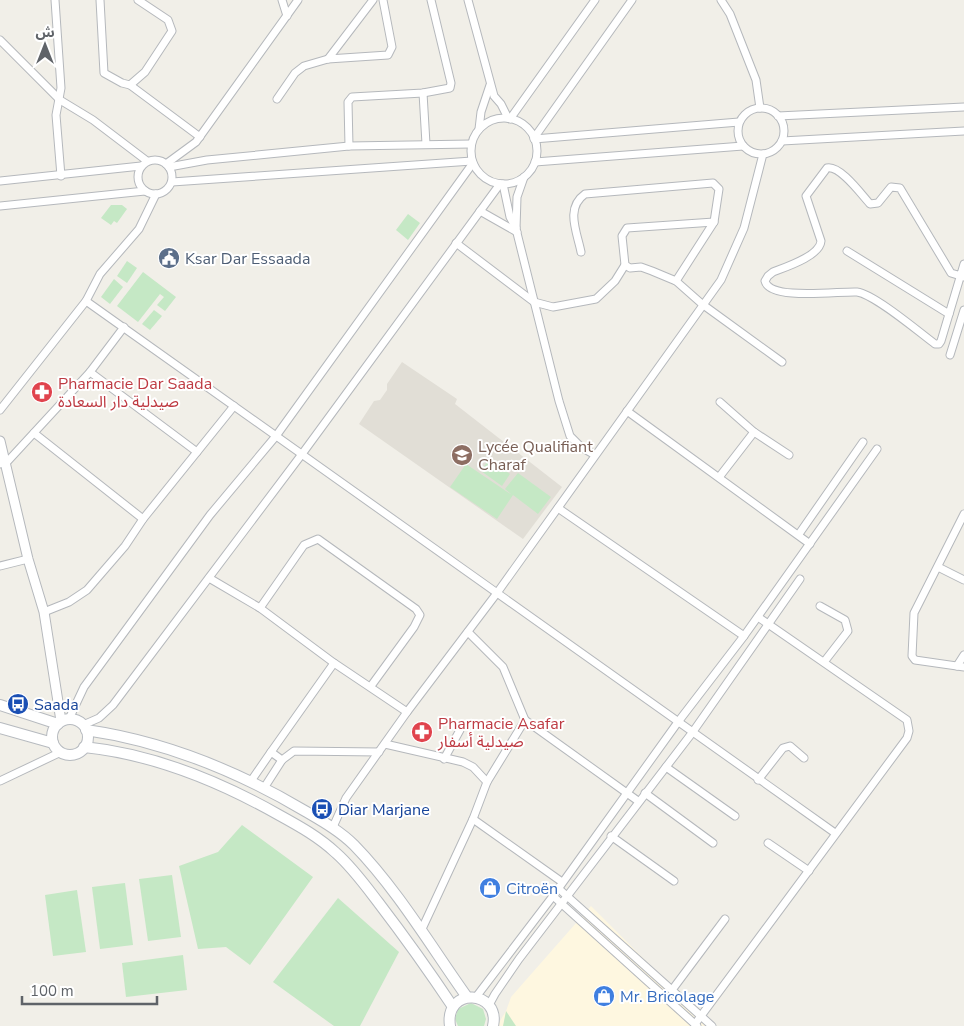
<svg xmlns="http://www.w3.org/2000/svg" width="964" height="1026" viewBox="0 0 964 1026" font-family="'Nunito Sans','Noto Sans Arabic',sans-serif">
	<rect width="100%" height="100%" fill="#f1efe8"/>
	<path fill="#fef7e0" d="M591,906L711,1026H497L506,1011L511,997Z"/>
	<path fill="#e1ded6" d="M402,362L457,399L455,404L562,487L523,539L359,424L374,401L380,400L387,390V384Z"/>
	<g fill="#c5e8c5">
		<path d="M111,205H122L127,209L117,223L114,221L111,225L101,218Z"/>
		<path d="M408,214L420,223L408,240L396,230Z"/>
		<path d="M127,261L137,268L127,283L117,276Z"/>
		<path d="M143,272L176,297L165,311L157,305L164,297L160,294L138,322L117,306Z"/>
		<path d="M114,279L123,287L110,304L101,297Z"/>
		<path d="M154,310L162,316L150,330L142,324Z"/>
		<path d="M489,459L510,474L502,486L481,471Z"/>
		<path d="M466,464L512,495L505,489L518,473L551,497L538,514L513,495L497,519L450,487Z"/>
		<path d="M242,825L313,877L250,965L226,947L198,949L179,866L218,852Z"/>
		<path d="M172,875L181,937L148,941L139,879Z"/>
		<path d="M125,883L133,945L100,949L92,887Z"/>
		<path d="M77,890L86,952L53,956L45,895Z"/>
		<path d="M338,898L399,952L360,1026H334L273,982Z"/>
		<path d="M183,955L187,990L126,997L122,963Z"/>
		<path d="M471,1003L483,1009L486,1019L484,1026H458L455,1019L458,1009Z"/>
		<path d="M506,1011L516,1026H503Z"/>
	</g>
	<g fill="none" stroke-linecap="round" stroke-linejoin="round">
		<g stroke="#b5b8bc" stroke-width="9">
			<g id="minor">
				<path d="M55,0L61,88L56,115L61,176"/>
				<path d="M100,0L104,73L122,83L130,85L145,72L172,31L168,20L138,0"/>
				<path d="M282,0L287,16"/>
				<path d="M468,0L494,96L501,104L508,118"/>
				<path d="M721,0L730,14L756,80L760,108"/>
				<path d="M0,40L60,100L93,120L147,161"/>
				<path d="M328,59L373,0"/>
				<path d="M130,85L200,137"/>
				<path d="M423,93L426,144"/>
				<path d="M277,99L295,73L304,66L328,59L388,55L392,47L383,0"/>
				<circle cx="761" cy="131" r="23"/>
				<path d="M778,116L964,107"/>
				<circle cx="504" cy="151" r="33"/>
				<path d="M510,119L595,0"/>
				<path d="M479,129L481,112L490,85"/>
				<path d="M534,138L632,0"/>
				<path d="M534,139L739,122"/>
				<path d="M782,141L964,131"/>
				<path d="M349,146L348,102L352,97L423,93L450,88L451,83L431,0"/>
				<circle cx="155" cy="177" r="17"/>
				<path d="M535,162L743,146"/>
				<path d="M166,164L196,142L298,0"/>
				<path d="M169,167L207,160L349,146L471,144"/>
				<path d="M524,177L517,197L516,229L559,401L570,436L581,447L595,455"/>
				<path d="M0,181L141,166"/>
				<path d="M172,182L472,161"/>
				<path d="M503,184L510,217L516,228"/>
				<path d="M0,206L145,191"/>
				<path d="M480,211L517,232"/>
				<path d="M456,243L534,302L553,307L596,299L615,281L625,265L630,268L641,267L652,271L676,281L702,304L782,362"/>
				<path d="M847,251L949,314"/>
				<path d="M581,252C577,232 565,208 585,194L713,183L719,189L714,222L676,281"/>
				<path d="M964,264L941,341L939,344H935C919,332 874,294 857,292C839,291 770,301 765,281L768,276L773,272C786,267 820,256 821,241L806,196L827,168C840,165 861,194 870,204L878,203L891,187L900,188L951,273L964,277"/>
				<path d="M625,265L622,236L627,228L714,222"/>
				<path d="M86,301L835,833"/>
				<path d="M950,355L964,310"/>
				<path d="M90,372L197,452"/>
				<path d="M720,402L754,432L789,455"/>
				<path d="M0,410L86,301L100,274L139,229L156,194"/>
				<path d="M627,411L810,544"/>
				<path d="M34,433L143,519"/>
				<path d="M0,464L7,462L90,372L124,327"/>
				<path d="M720,476L754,432"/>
				<path d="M558,508L744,636"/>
				<path d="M964,514L914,613L912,656L915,660L964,667"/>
				<path d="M799,534L863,442"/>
				<path d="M0,566L28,559"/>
				<path d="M938,567L964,580"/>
				<path d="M209,578L260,608L334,663L407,712"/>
				<path d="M820,606L845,620L848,631L824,662"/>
				<path d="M260,608L304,545L318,539L416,609L420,615L414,627L371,686"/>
				<path d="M44,612L69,602L87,590L125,546L143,519L234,406"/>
				<path d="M334,663L271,752L282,760L294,751L379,752"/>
				<path d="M957,666L964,655"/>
				<path d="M69,719L84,687L210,515L276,436L473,163"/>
				<path d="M525,720L638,801"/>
				<path d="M83,725L99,718L113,705L302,454L500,184"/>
				<path d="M385,744L463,762L473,767L487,782"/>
				<path d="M444,759L460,730"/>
				<path d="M666,767L735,816"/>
				<path d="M758,780L783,748L790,746L804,758"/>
				<path d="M0,781L61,752"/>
				<path d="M251,781L271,752"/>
				<path d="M264,788L282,760"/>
				<path d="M645,793L713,843"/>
				<path d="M473,819L562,882"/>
				<path d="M333,827L346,798L407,712L497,593L721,280L744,228L763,154"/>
				<path d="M611,836L674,881"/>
				<path d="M768,843L809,871"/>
				<path d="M558,888L712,1026"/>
				<path d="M553,896L697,1026"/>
				<path d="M421,931L473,819L487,782L525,720L503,667L468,632"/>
				<path d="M672,990L725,919"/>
				<path d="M476,997L553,896L678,722L744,636L877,449"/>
				<path d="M489,1005L495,994L519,959L692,733L800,579"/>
				<path d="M695,1024L907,738L909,731L907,720L758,617"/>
			</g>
		</g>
		<g stroke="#b5b8bc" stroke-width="11">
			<path id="tertiary" d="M0,441L28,559L44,612L61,721"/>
		</g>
		<g stroke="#b6babf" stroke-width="12">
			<g id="secondary">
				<path d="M0,705L58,724"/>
				<circle cx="70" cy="737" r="18"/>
				<path d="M0,728L53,743"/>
				<path d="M86,730C163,741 239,772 305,811C322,821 340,831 354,845C397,889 432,948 467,997"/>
				<path d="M84,747C153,754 219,781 279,815C299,826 319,837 336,853C352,867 365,885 378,902C404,936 429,971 453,1007"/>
				<path d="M450,1026C444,986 501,990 493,1026"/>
			</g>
		</g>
		<use href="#minor" stroke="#fff" stroke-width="7"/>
		<use href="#tertiary" stroke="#fff" stroke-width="9"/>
		<use href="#secondary" stroke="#fff" stroke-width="10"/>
	</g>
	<defs>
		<g id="civic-disc" transform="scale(1.125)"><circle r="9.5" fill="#5c6f8a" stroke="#fff"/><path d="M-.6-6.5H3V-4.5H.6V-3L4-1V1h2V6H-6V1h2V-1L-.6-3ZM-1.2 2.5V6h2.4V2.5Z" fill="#fff"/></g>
		<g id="pharmacy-disc" transform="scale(1.125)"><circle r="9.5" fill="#e0444e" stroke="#fff"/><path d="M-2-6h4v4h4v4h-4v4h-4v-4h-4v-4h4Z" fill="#fff"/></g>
		<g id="school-disc" transform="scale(1.125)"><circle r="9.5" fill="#8d6e63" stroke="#fff"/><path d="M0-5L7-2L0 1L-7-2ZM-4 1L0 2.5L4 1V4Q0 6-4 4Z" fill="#fff"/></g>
		<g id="bus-disc" transform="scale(1.125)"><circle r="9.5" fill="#1a4fb4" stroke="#fff"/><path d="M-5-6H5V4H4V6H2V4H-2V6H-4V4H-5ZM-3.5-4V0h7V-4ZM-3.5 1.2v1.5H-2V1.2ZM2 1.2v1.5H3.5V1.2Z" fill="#fff"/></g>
		<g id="shop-disc" transform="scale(1.125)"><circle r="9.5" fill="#3f7fe0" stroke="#fff"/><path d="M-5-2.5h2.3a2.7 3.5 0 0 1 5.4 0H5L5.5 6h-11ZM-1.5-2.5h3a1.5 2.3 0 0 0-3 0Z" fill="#fff"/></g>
	</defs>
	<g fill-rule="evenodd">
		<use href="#civic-disc" x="169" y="258"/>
		<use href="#pharmacy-disc" x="42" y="392"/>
		<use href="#school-disc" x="462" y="455"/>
		<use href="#bus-disc" x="18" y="704"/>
		<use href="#pharmacy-disc" x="422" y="732"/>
		<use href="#bus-disc" x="322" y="809"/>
		<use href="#shop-disc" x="490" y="888"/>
		<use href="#shop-disc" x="604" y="996"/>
	</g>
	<g text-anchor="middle" stroke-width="4" stroke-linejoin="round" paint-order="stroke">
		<g font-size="16" fill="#4e5e75" stroke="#fff" text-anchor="start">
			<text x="185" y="264">Ksar Dar Essaada</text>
		</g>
		<g font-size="16" fill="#be3a42" stroke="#fff" text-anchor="start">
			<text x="58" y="389">Pharmacie Dar Saada<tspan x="58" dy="18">صيدلية دار السعادة</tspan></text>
			<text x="438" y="729">Pharmacie Asafar<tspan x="438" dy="18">صيدلية أسفار</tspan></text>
		</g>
		<g font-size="16" fill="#785e54" stroke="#fff" text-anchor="start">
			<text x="478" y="452">Lycée Qualifiant<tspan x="478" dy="18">Charaf</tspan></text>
		</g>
		<g font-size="16" fill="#164399" stroke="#fff" text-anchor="start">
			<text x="34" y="710">Saada</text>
			<text x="338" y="815">Diar Marjane</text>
		</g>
		<g font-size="16" fill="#366cbe" stroke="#fff" text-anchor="start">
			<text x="506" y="894">Citroën</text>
			<text x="620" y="1002">Mr. Bricolage</text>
		</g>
	</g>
	<g transform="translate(45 45)" stroke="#ffffff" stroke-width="4" paint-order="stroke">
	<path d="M0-4L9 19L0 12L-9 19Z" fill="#5f6368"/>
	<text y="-8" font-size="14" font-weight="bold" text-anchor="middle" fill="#5f6368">ش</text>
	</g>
	<path d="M22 996v8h135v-8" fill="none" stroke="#5f6368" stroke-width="2.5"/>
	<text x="30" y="996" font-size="15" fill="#5f6368" stroke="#ffffff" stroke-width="4" paint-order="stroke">100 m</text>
</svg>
